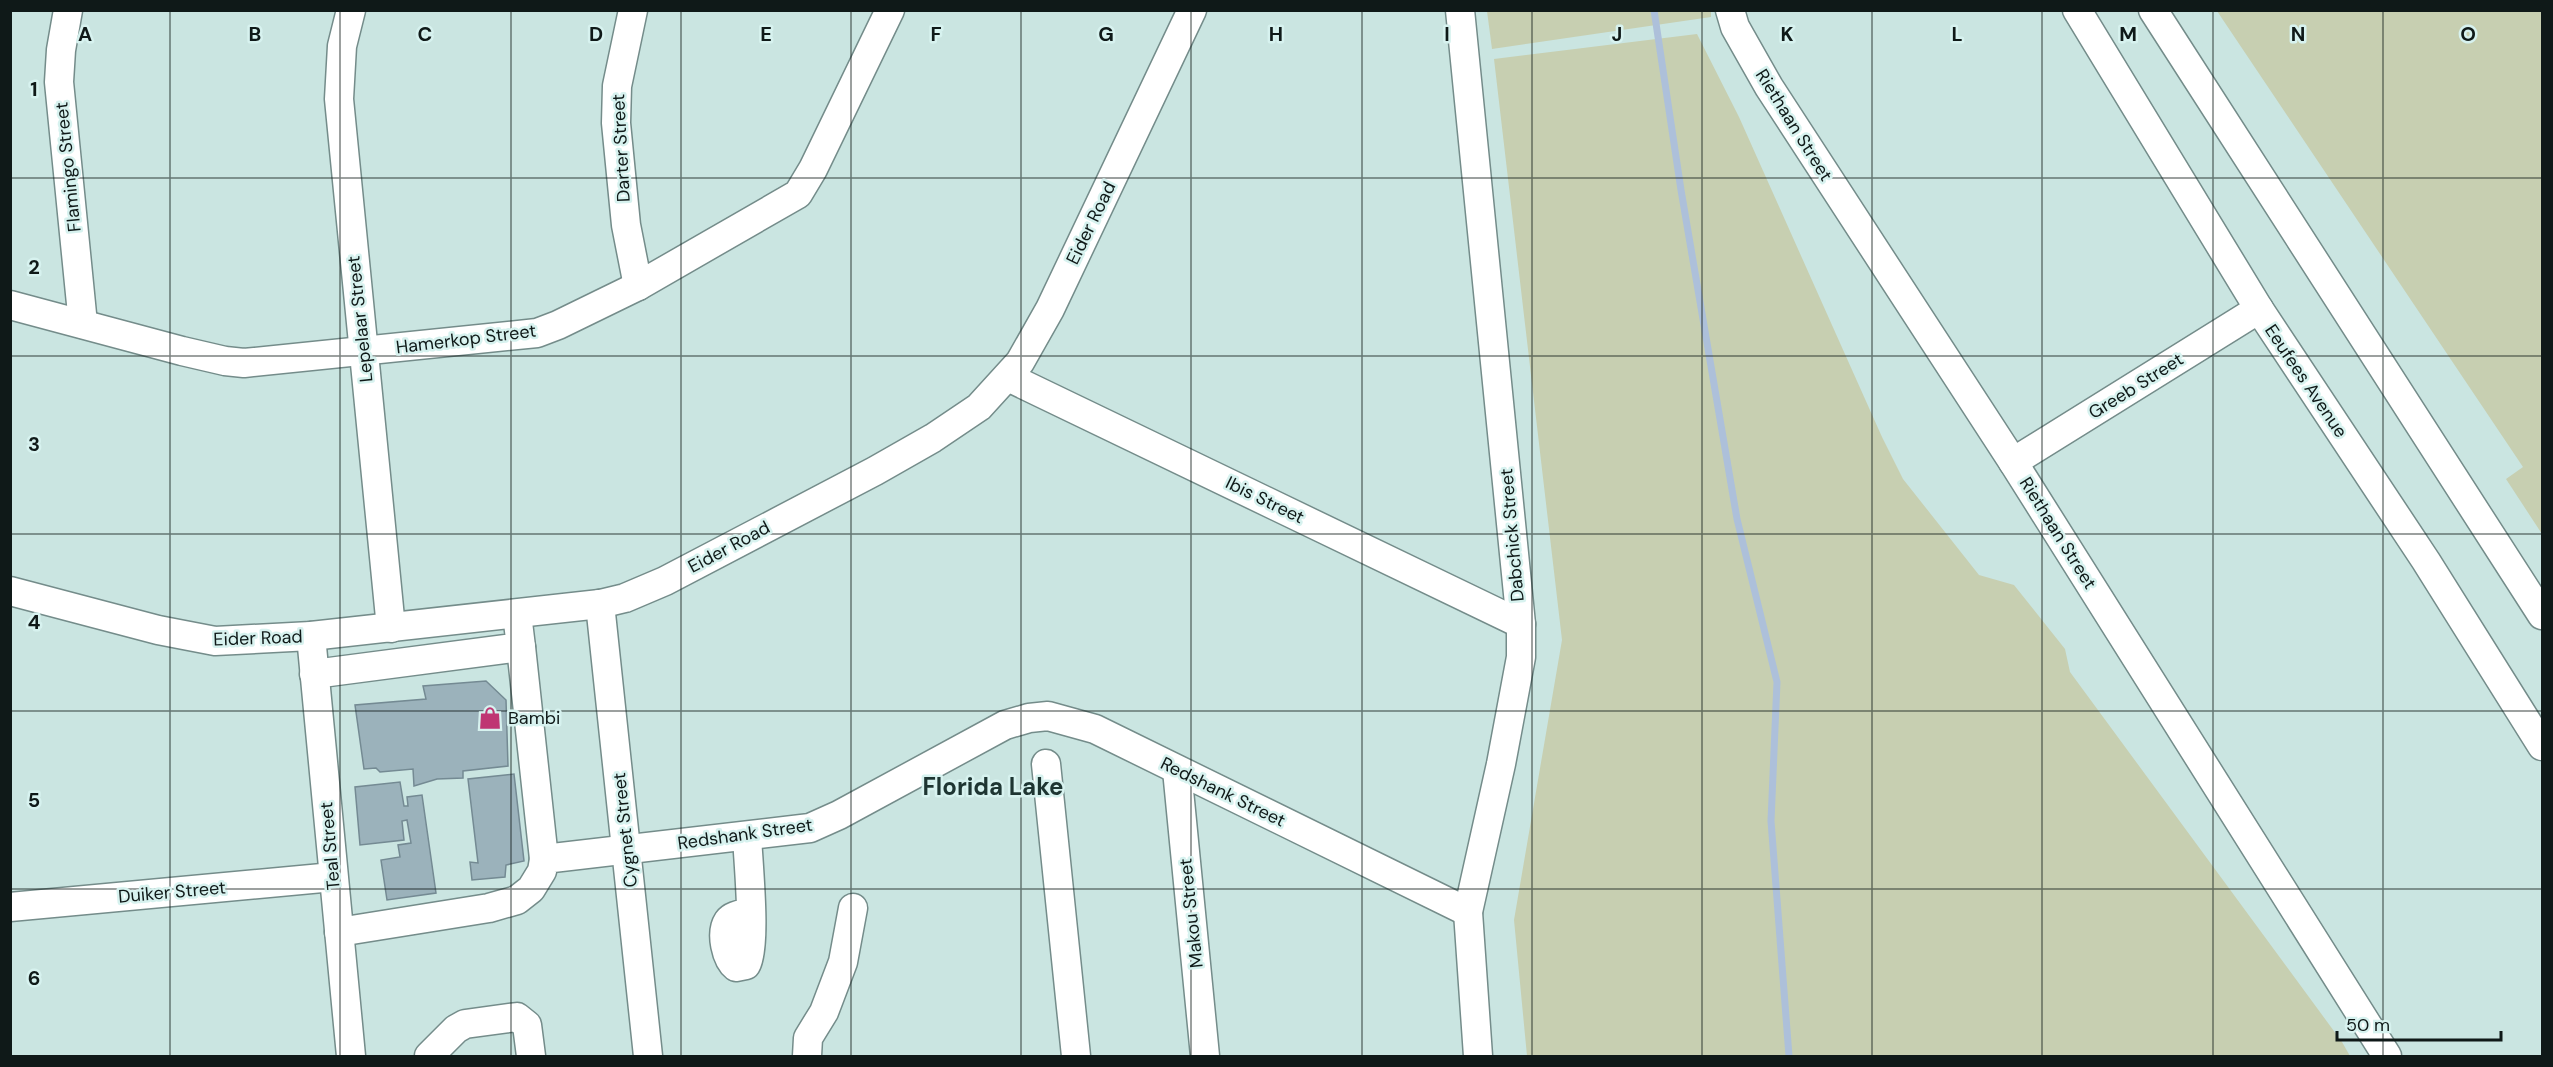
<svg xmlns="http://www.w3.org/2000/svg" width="2553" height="1067" viewBox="0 0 2553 1067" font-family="'DM Sans',sans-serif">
	<rect width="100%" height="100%" fill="#cae5e1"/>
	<g fill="#c7cfb1">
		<path d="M1711,11V17L1492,49L1487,11Z"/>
		<path d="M2217,11H2542V534L2506,479L2523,467Z"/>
		<path d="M1697,34L1739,117L1882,437L1903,479L1979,575L2014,585L2065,649L2070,672L2342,1042L2350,1056H1527L1514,920L1562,640L1494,59Z"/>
	</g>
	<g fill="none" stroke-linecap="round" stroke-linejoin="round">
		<path stroke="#adc0da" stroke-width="7" d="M1654,10L1681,190L1737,519L1777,682L1771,821L1789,1056"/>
	</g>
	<g fill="#9bb2bb" stroke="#748a93" stroke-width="1.5">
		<path d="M486,681L506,700L508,766L463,771V778L437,779L414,786L413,769L380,772L376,768L364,769L355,705L426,699L423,686Z"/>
		<path d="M514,774L524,861L506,865L505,877L472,880L470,862L478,863L468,779Z"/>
		<path d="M400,782L404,806H408L407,797L422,795L436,893L387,900L381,860L400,857L398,845L411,843L407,820L402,821L404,840L360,845L355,787Z"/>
	</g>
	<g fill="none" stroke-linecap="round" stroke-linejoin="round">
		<g stroke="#748c8a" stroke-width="31">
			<g id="minor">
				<path d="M68,10L61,50L59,82L83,324"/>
				<path d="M351,10L342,46L339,99L391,628"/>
				<path d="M633,10L617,86L616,123L626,225L638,286"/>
				<path d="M1460,10L1521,624V657L1501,764L1468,912L1478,1056"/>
				<path d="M1730,10L1735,27L1769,87L2013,462L2387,1056"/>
				<path d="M2077,10L2259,309L2426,561L2542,746"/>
				<path d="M2153,10L2542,615"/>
				<path d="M10,305L182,351L225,361L244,363L537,333L558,325L638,286L798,194L813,169L890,10"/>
				<path d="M1008,377L1521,624"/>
				<path d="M2013,462L2259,309"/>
				<path d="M10,591L158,630L215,641L311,636L600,604L625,598L665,581L875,471L933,438L979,407L1020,362L1050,309L1192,10"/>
				<path d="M600,604L648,1056"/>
				<path d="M311,636L351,1056"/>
				<path d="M521,647L544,859"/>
				<path d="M314,674L521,647L517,614"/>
				<path d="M1046,764L1076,1056"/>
				<path d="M1177,770L1205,1056"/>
				<path d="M747,836C748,861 757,947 746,965L736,967C726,959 720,933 728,921C732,915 743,914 750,912"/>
				<path d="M10,907L333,877"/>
				<path d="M339,932L489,908L517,900L531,889L542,871L544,859L810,828L839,815L1005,725L1029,718L1048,716L1095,729L1468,912"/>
				<path d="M429,1056L456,1029L465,1024L517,1017L527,1025L531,1056"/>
				<path d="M807,1056L808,1038L824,1012L843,962L853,908"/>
			</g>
		</g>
		<use href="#minor" stroke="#fff" stroke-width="28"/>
	</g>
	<path fill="none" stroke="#0f1918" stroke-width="1.5" stroke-opacity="0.55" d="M170,10V1056M340,10V1056M511,10V1056M681,10V1056M851,10V1056M1021,10V1056M1191,10V1056M1362,10V1056M1532,10V1056M1702,10V1056M1872,10V1056M2042,10V1056M2213,10V1056M2383,10V1056M10,178H2542M10,356H2542M10,534H2542M10,711H2542M10,889H2542"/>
	<defs>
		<g id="shop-bare" transform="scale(1.8)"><path d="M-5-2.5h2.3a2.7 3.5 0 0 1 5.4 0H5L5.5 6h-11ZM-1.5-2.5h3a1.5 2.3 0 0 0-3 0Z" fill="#bf3673" stroke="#d7f2ef" stroke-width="2.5" paint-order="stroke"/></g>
	</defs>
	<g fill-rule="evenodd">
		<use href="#shop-bare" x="490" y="718"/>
	</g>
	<g text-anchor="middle" stroke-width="5" stroke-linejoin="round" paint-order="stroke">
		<g font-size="18" fill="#0f1918" stroke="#d7f2ef">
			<text transform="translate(1794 125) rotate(58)" y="6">Riethaan Street</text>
			<text transform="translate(621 148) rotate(-93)" y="6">Darter Street</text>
			<text transform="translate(68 167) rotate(-96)" y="6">Flamingo Street</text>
			<text transform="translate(1091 223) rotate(-64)" y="6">Eider Road</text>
			<text transform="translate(360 319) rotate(-96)" y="6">Lepelaar Street</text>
			<text transform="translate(466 339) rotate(-7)" y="6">Hamerkop Street</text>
			<text transform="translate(2306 381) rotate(56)" y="6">Eeufees Avenue</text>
			<text transform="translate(2136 386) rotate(-32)" y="6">Greeb Street</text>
			<text transform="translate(1265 500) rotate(26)" y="6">Ibis Street</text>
			<text transform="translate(2058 533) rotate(58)" y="6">Riethaan Street</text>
			<text transform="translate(1512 535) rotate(-95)" y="6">Dabchick Street</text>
			<text transform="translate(729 547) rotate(-28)" y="6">Eider Road</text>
			<text transform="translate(258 638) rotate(-2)" y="6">Eider Road</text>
			<text transform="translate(1223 792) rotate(26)" y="6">Redshank Street</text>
			<text transform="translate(625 830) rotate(-96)" y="6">Cygnet Street</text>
			<text transform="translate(745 834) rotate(-8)" y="6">Redshank Street</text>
			<text transform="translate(330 846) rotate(-95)" y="6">Teal Street</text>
			<text transform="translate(172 892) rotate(-5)" y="6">Duiker Street</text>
			<text transform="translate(1191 913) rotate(-96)" y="6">Makou Street</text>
		</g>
		<g font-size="18" fill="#0f1918" stroke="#d7f2ef" text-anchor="start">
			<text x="508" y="724">Bambi</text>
		</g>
		<g font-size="24" font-weight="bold" fill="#1e3532" stroke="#d7f2ef">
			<text x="993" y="795">Florida Lake</text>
		</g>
	</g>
	<g font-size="20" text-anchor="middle" font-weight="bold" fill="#0f1918" stroke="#d7f2ef" stroke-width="5" stroke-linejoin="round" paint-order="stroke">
		<text x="85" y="41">A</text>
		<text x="255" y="41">B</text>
		<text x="425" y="41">C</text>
		<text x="596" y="41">D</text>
		<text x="766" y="41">E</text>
		<text x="936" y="41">F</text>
		<text x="1106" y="41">G</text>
		<text x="1276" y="41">H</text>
		<text x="1447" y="41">I</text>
		<text x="1617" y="41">J</text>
		<text x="1787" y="41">K</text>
		<text x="1957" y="41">L</text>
		<text x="2128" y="41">M</text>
		<text x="2298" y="41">N</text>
		<text x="2468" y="41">O</text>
		<text x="34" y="96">1</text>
		<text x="34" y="274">2</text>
		<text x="34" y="451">3</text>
		<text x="34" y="629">4</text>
		<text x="34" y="807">5</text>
		<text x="34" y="985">6</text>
	</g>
	<rect width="2553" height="1067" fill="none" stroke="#0f1918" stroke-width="24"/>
	<path d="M2337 1031v9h164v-9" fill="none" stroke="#0f1918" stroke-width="3"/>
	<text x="2346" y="1031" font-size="18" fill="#0f1918" stroke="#d7f2ef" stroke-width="4.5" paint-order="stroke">50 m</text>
</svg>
